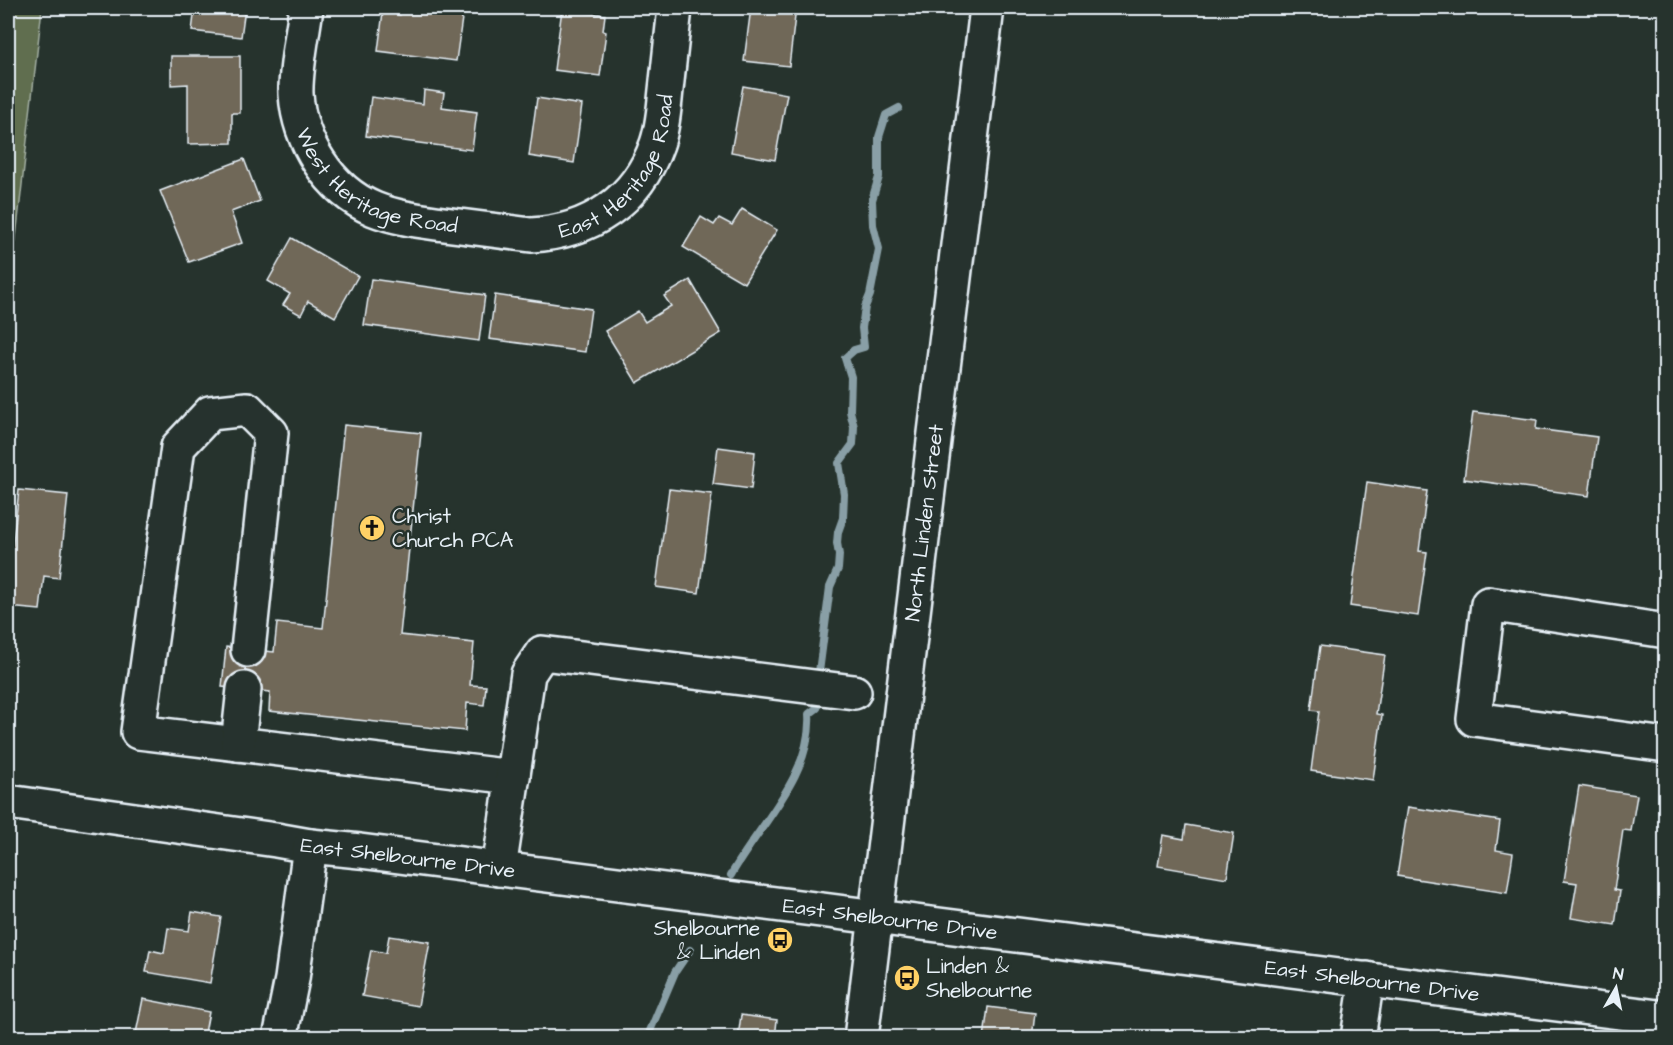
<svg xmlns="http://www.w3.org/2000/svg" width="1673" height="1045" viewBox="0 0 1673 1045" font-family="'Architects Daughter',sans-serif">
	<rect width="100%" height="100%" fill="#26332d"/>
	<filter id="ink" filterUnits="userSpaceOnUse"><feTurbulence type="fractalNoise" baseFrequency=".0167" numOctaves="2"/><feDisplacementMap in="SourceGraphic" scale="12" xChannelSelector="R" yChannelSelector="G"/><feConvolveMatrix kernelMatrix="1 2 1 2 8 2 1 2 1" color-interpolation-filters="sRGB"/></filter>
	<g filter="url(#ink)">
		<path fill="#606e4f" stroke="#a4b0a4" stroke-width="1.5" d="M8,8H42L8,308Z"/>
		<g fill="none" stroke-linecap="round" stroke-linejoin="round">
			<g stroke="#899fa6" stroke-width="8">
				<path d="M819,672L830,587L838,569L839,555L837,543L838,532L843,518L844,494L839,463L853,444L854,427L850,411L851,377L845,358L854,350L864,347L862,328L865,307L870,295L879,249L873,225L872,200L879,177V137L886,115L899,108"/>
				<path d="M731,875C759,825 813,774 809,714L817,708"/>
				<path d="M647,1038L675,972L690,950"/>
			</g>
		</g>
		<g fill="#706759" stroke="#e8f1f8" stroke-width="1.5">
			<path d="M195,8H245L241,37L192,31Z"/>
			<path d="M401,8H448V9L463,11L456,61L378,51L383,12L400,15Z"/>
			<path d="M751,8H796L789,66L744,61Z"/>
			<path d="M562,9L605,15L603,31L606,32L600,76L554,70Z"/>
			<path d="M171,56H240V113H232V143L188,144V84L171,85Z"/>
			<path d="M743,86L787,94L775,160L731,152Z"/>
			<path d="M424,90L444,93L442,107L477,112L472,150L366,136L371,97L423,104Z"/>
			<path d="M537,98L582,105L574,163L529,156Z"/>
			<path d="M244,159L260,201L231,212L242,243L189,262L160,191Z"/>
			<path d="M742,209L777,230L744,283L683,247L701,217L714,225L719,218L732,225Z"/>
			<path d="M292,238L358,276L335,317L308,301L301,315L283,305L290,294L268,281Z"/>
			<path d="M371,279L485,295L479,341L364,325Z"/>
			<path d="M690,280L721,333L637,383L605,331L638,311L645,322L671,306L664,296Z"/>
			<path d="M495,295L591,309L585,352L489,339Z"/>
			<path d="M1473,412L1537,420L1536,429L1597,437L1589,496L1464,479Z"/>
			<path d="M344,425L421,433L400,635L474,643L470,685L486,686L484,705L467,703L465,731L269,711L270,692L222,687L226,647L274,652L277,623L323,628Z"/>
			<path d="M718,447L755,452L751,489L713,484Z"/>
			<path d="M1367,482L1427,491L1419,551L1427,552L1418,616L1350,606Z"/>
			<path d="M669,489L712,494L699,593L656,587Z"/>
			<path d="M19,490L68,495L59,578L44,576L40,610L8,607V586Z"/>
			<path d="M1320,646L1385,655L1376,714L1382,715L1373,780L1311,771L1319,711L1311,710Z"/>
			<path d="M1579,786L1637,795L1631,831L1623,830L1614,890L1620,891L1615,925L1571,918L1577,883L1564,881Z"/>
			<path d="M1408,807L1500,821L1496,850L1513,853L1507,893L1397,876Z"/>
			<path d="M1186,825L1234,833L1227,878L1158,866L1163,835L1184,839Z"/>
			<path d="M192,912L221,917L210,983L146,972L150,950L164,953L168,928L189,931Z"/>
			<path d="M389,936L430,942L418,1006L362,996L371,950L386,953Z"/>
			<path d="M143,999L209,1012L204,1038H135Z"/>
			<path d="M988,1007L1035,1013L1032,1038H984Z"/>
			<path d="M741,1015L777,1020L775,1038H738Z"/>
			<path d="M1241,1034L1269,1038H1241Z"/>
		</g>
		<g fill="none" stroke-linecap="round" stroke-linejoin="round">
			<g stroke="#e8f1f8" stroke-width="38">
				<g id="minor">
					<path id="s1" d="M306,8C303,32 295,70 296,94C299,141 329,190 374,209C394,217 415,220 436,223C468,227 499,231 531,235C590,232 637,201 657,144C663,127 664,108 666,90C669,62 672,35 675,8"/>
					<path d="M1666,631L1488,604L1474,719L1666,745"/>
					<path d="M248,650L271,433L247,409L210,413L178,447L138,732L513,777"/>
					<path d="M238,744L244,689"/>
					<path id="s2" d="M8,802L276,840L310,846L360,851L1666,1018"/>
					<path d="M499,869L528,674L542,653L854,692"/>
					<path d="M280,1038L292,979L310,846"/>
					<path d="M1358,1038L1367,979"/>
				</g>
			</g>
			<g stroke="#e8f1f8" stroke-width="38">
				<g id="major">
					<path id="s3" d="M861,1038L987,8"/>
				</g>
			</g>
			<path stroke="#e8f1f8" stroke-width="4" stroke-dasharray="4.5 4.5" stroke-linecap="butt" d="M8,18V8"/>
			<use href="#minor" stroke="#26332d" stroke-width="33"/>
			<use href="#major" stroke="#26332d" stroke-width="33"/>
		</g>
	</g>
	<defs>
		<g id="church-disc" transform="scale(1.35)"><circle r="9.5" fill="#ffd166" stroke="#26332d"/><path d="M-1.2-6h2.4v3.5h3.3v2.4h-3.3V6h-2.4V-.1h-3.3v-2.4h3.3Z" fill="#111"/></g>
		<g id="bus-disc" transform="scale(1.35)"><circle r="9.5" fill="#ffd166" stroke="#26332d"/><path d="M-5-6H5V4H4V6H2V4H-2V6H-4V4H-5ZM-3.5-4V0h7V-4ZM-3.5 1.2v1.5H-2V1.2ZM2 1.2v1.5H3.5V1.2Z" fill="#111"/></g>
	</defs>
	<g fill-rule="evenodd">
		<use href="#church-disc" x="372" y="528"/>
		<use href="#bus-disc" x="780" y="940"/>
		<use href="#bus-disc" x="907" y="978"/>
	</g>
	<g text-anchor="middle" stroke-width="5" stroke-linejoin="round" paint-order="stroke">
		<g font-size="21" fill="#e8f1f8" stroke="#26332d">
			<text dy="7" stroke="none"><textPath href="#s1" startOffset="514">East Heritage Road</textPath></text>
			<text dy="7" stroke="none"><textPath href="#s1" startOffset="220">West Heritage Road</textPath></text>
			<text dy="7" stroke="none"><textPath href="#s3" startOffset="519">North Linden Street</textPath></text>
			<text dy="7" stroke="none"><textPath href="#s2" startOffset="404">East Shelbourne Drive</textPath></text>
			<text dy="7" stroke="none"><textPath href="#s2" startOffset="890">East Shelbourne Drive</textPath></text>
			<text dy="7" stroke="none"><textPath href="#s2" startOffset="1376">East Shelbourne Drive</textPath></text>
		</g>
		<g font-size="21" fill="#e8f1f8" stroke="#26332d" text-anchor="start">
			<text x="392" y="523">Christ<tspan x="392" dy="24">Church PCA</tspan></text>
			<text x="760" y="935" text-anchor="end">Shelbourne<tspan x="760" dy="24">&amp; Linden</tspan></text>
			<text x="926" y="973">Linden &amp;<tspan x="926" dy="24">Shelbourne</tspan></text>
		</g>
	</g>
	<rect width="1673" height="1045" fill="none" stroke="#26332d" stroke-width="30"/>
	<rect x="15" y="15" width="1643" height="1015" fill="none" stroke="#e8f1f8" stroke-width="2" filter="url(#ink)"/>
	<g transform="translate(1616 988) rotate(9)" stroke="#26332d" stroke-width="4.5" paint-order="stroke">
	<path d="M0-4.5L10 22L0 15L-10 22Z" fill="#e8f1f8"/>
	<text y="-9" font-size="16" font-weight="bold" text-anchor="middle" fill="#e8f1f8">N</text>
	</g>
</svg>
